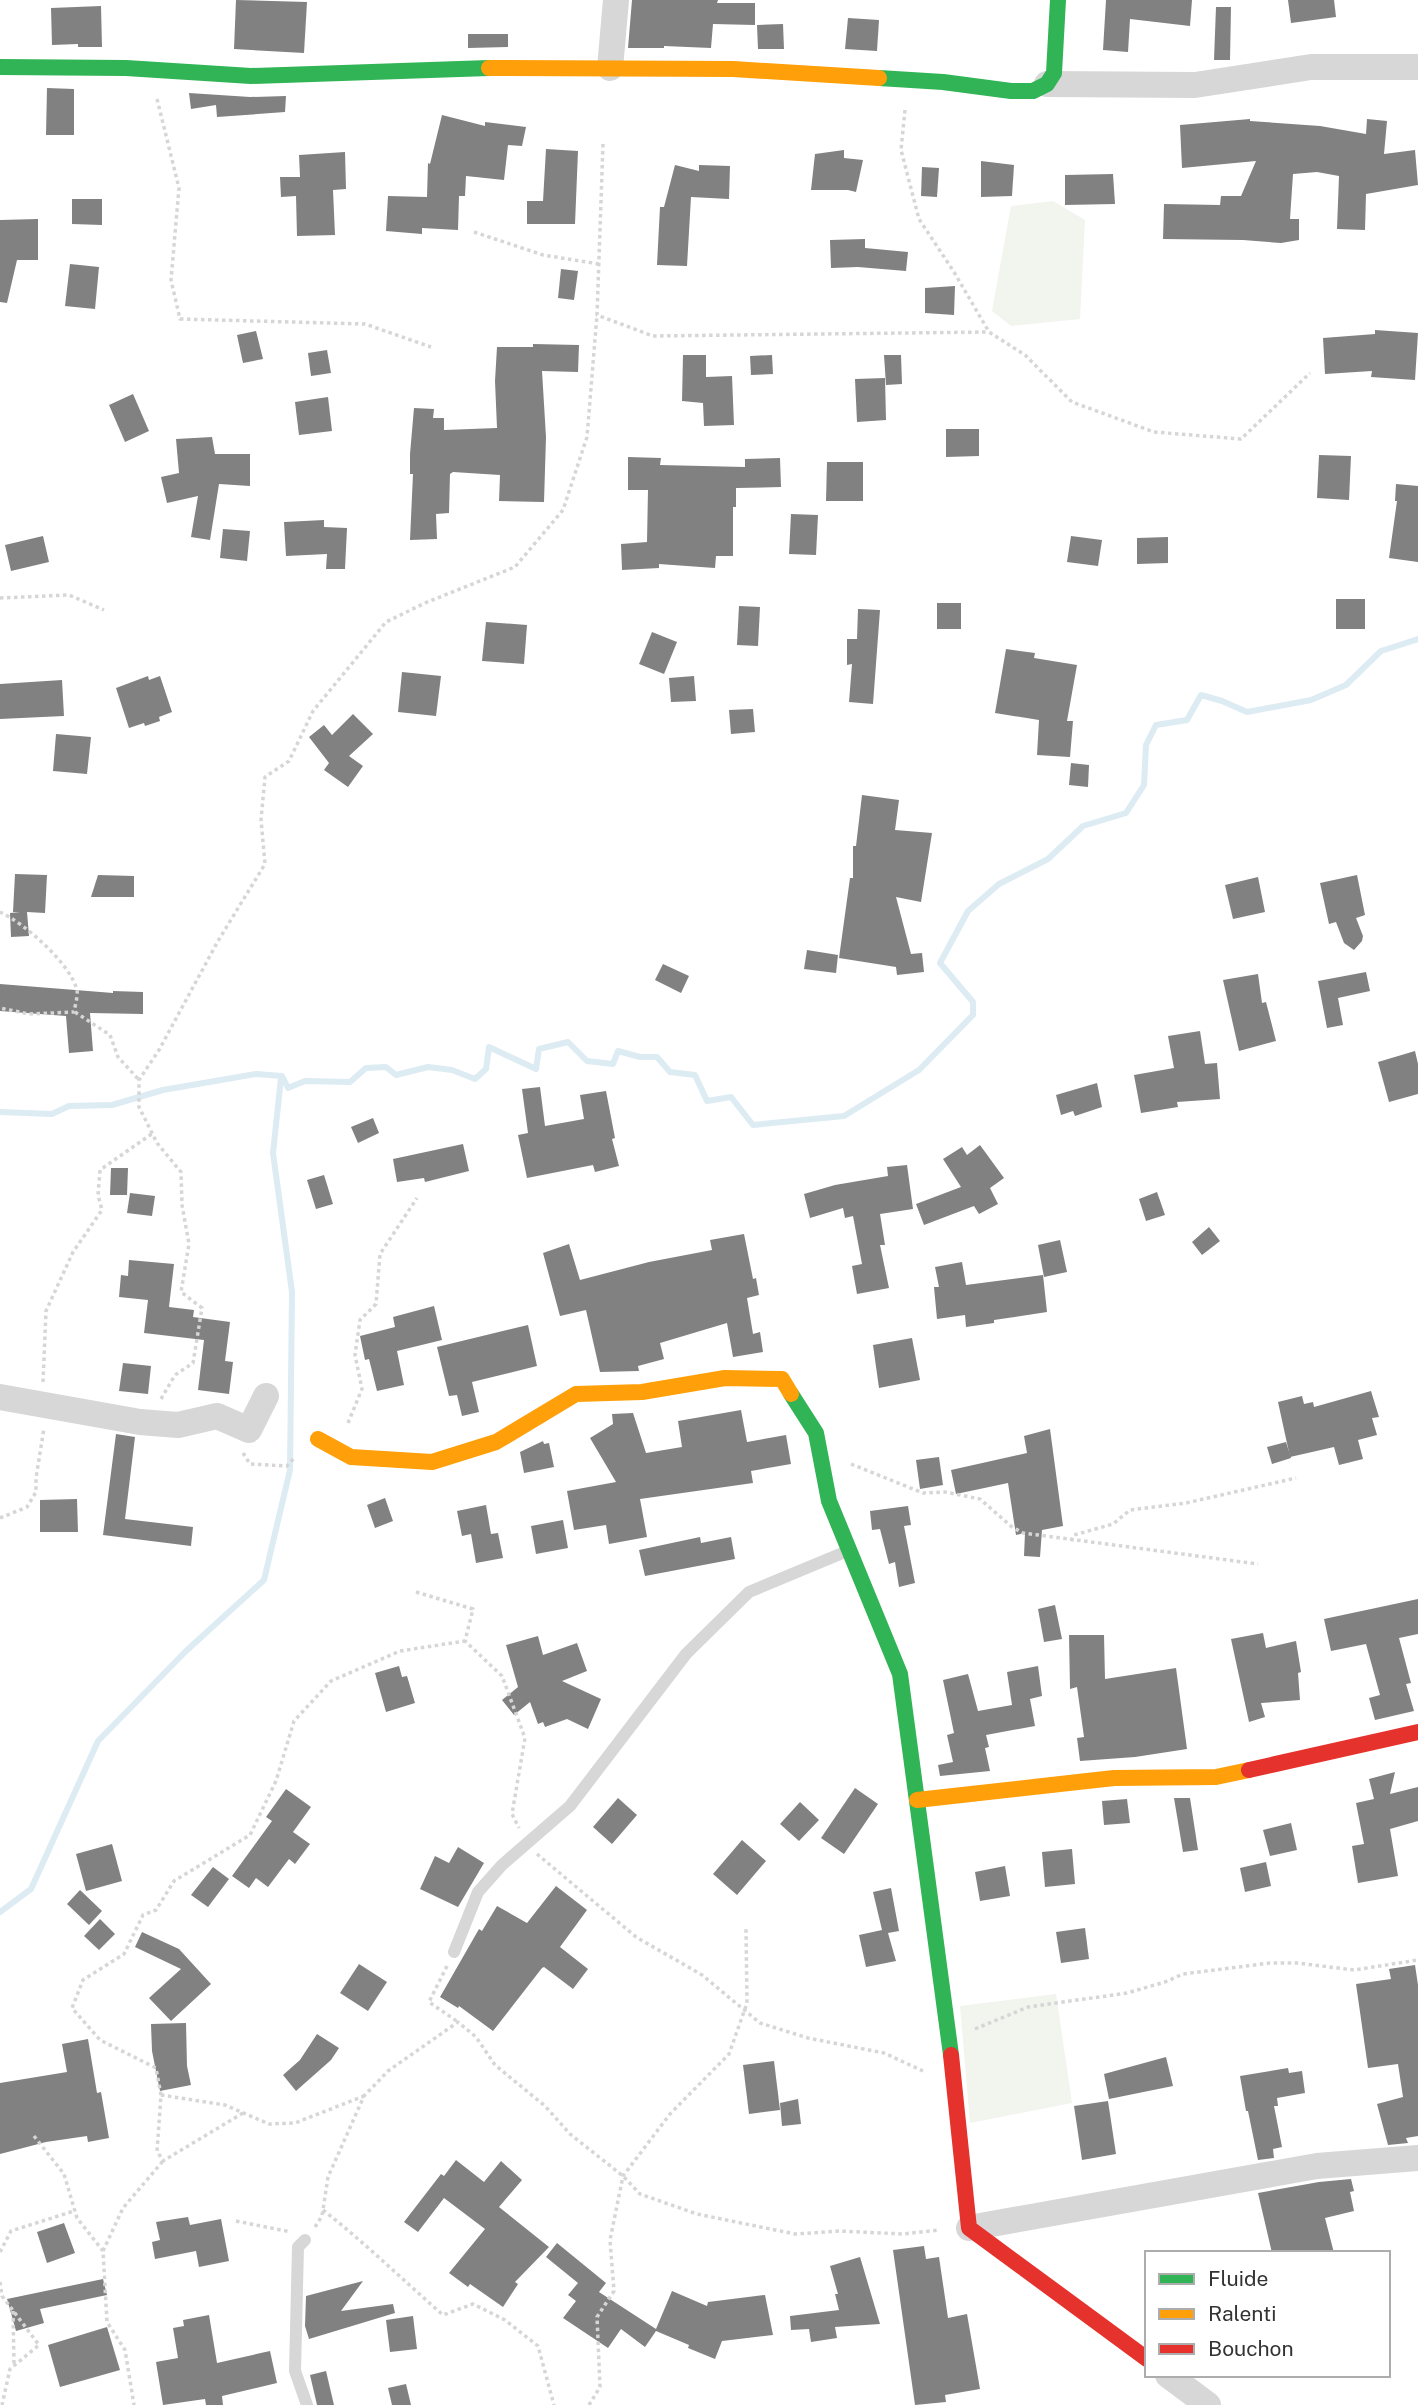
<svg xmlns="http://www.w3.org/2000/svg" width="1418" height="2405" viewBox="0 0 1418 2405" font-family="'Public Sans',sans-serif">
	<rect width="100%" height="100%" fill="#fff"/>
	<g fill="#f1f5ed">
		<path d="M1053,201L1085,220L1080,319L1011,326L992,311L1011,206Z"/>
		<path d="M1056,1994L1072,2103L970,2123L960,2006Z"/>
	</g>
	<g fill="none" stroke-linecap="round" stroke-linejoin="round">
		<g stroke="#ddebf3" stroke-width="6">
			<path d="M0,1112L52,1114L69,1106L112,1105L163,1090L256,1074L282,1076L288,1088L305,1081L350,1082L366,1068L386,1067L396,1075L428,1067L452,1070L475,1079L486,1069L489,1047L536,1069L539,1049L568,1042L587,1061L613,1064L618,1051L640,1057H657L670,1072L695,1075L707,1101L731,1097L753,1125L844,1116L919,1070L973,1015V1002L940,963L968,911L999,884L1048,859L1083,826L1126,813L1144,785L1146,745L1156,725L1187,720L1201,695L1222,701L1247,712L1311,700L1346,685L1381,651L1418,639"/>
			<path d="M0,1912L31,1889L98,1741L186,1651L264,1580L290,1470L292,1292L273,1153L281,1078"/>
		</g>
	</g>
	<g fill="#818181">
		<path d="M236,0L307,2L304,53L234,49Z"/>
		<path d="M632,0H718L717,3H755V25L713,24L711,48L664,46V48H628Z"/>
		<path d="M1106,0H1192L1190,26L1130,19L1128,52L1103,50Z"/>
		<path d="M1288,0H1334L1336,17L1291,23Z"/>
		<path d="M101,6L102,47H78V44L52,45L51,8Z"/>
		<path d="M1216,7H1231L1230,60H1214Z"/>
		<path d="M848,18L879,20L877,51L845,49Z"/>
		<path d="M783,24L784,49H758L757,25Z"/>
		<path d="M468,34H508V47L468,48Z"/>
		<path d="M47,88L74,89V135H46Z"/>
		<path d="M189,93L250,97L286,96L285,112L217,117L216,105L191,109Z"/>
		<path d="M442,115L485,126V122L526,127L522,146L508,145L504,180L466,176L465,196H459L458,230L422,228V234L386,231L388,196L427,197L428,163L430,164Z"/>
		<path d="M1250,119V121L1320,126L1366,134L1367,119L1387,121L1384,154L1415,150L1418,185L1366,194L1365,230L1337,229L1339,176L1317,172L1293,174L1290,219H1299V240L1281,243L1243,240L1163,239L1164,204L1220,205L1221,196H1241L1256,161L1182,168L1180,125Z"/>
		<path d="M546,149L578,151L575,224H527V201H543Z"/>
		<path d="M844,150V158L863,160L856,192L848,190H811L815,154Z"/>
		<path d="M345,152L346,189L333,190L335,235L297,236L296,196L281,197L280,177H300L299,155Z"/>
		<path d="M981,161L1014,165L1012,196L981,197Z"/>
		<path d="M675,165L699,171V165L730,166L729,199L691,197L687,266L657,265L660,207H664Z"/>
		<path d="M922,167L939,168L937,197L921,196Z"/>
		<path d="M1113,174L1115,204L1065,205V175Z"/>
		<path d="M72,199H102V225L72,224Z"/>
		<path d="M38,219V260H17L7,303L0,302V220Z"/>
		<path d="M865,239V248L908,252L906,271L858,267L831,268L830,240Z"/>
		<path d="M70,264L99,267L95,309L65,306Z"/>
		<path d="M561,269L578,271L574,300L558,298Z"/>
		<path d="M955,286L954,315L925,313V288Z"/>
		<path d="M1375,330L1418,333L1415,380L1371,377L1372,371L1325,374L1323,338L1375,334Z"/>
		<path d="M256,331L263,359L243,363L237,335Z"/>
		<path d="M533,344L579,345L578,372L542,371L546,437L544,502L499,501L500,475L453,472L450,474L449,513L436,514L437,539L410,540L413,474H410V454L414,408L434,409L433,418H444V430L497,428L495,381L497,347H533Z"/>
		<path d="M327,350L331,373L311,376L308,353Z"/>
		<path d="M683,355H706V377L732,376L734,425L704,426L703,403L682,401Z"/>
		<path d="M772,355L773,374L751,375L750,356Z"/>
		<path d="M884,355H901L902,384L886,385Z"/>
		<path d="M885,378L886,420L857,422L855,379Z"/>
		<path d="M133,394L149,431L125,442L109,405Z"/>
		<path d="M328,397L332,431L299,435L295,402Z"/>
		<path d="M946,429H979V456L946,457Z"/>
		<path d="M212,437L215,454H250V486L219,484L210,540L191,537L198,496L167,503L161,477L179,473L176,439Z"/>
		<path d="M1319,455L1351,456L1349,500L1317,498Z"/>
		<path d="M628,457L661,458L660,465L745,467V459L780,458L781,487L736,488V507H733V556H716L715,568L659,564V568L622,570L621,544L647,542L648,490H628Z"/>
		<path d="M827,462H863V501H826Z"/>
		<path d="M1396,484L1418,486V562L1389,558L1397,501H1395Z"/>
		<path d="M791,514L818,515L816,555L789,554Z"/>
		<path d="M324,520V527L347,528L345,569H326L327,554L286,556L284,522Z"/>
		<path d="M223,529L250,531L247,561L220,558Z"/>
		<path d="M43,536L49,562L11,571L5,545Z"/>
		<path d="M1071,536L1102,540L1098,566L1067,562Z"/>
		<path d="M1168,537V563L1137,564V538Z"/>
		<rect x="1336" y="599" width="29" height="30"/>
		<rect x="937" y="603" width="24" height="26"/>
		<path d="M739,606L760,607L758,646L737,645Z"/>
		<path d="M858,609L880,610L873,704L849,702L852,664L847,665V639H857Z"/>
		<path d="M486,622L527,625L524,664L482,661Z"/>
		<path d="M652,632L677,642L664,674L639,664Z"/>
		<path d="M1006,649L1035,653L1034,658L1077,665L1067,721H1073L1070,757L1037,755L1039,720L995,713Z"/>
		<path d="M402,672L441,676L436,716L398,712Z"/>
		<path d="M148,676L149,680L160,676L172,712L159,717L160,721L145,726L144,723L129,728L116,688Z"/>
		<path d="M694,676L696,701L671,702L669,678Z"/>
		<path d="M62,680L64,716L0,719V684Z"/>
		<path d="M753,709L755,732L731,734L729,710Z"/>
		<path d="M353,714L373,734L349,756L363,766L348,787L324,770L329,763L309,737L324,725L332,735Z"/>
		<path d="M56,734L91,737L87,774L53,771Z"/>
		<path d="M1071,763L1089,765L1088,787L1069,785Z"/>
		<path d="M862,795L899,800L895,830L932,833L921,902L896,897L911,954L922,953L924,972L897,975L896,967L839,958L850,878H853V846H856Z"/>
		<path d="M15,874L47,875L45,913L27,912L29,936L11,937L10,913L20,912H13Z"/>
		<path d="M98,875L134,876V897H91Z"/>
		<path d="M1357,875L1365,915L1356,918L1363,936L1362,941L1354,950L1344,943L1336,922L1329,924L1320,883Z"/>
		<path d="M1258,877L1265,912L1233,919L1225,885Z"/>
		<path d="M807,950L838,955L836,973L804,969Z"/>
		<path d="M663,964L689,976L681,993L655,980Z"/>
		<path d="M1366,972L1370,991L1338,998L1343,1025L1327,1028L1318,981Z"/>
		<path d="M1258,974L1262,1003L1266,1002L1276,1041L1239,1051L1223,980Z"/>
		<path d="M0,984L113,993V991L143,992V1014L90,1013L93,1051L69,1053L66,1016L0,1011Z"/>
		<path d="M1200,1031L1205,1064L1217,1063L1220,1099L1177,1102L1178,1107L1141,1113L1134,1075L1174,1068L1168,1036Z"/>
		<path d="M1415,1051L1418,1064V1094L1389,1102L1378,1062Z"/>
		<path d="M1097,1083L1102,1107L1075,1116L1073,1111L1061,1115L1056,1095Z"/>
		<path d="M540,1087L545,1126L584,1119L580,1095L606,1091L615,1138L612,1139L619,1166L595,1172L593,1165L527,1178L518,1135L528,1133L522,1089Z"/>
		<path d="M373,1118L379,1133L358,1143L351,1127Z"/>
		<path d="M463,1144L469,1171L425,1182L424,1178L397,1182L393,1159Z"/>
		<path d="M980,1145L1004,1178L990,1188L998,1204L979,1214L974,1206L924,1225L916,1204L961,1187L943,1159L962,1147L967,1155Z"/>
		<path d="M907,1165L913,1209L880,1214L885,1245H880L889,1288L857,1294L852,1266L862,1264L853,1216L845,1218L843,1208L810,1218L804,1194L835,1185L888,1176L887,1167Z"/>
		<path d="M111,1168H128L127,1195H110Z"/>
		<path d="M324,1175L333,1204L316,1209L307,1180Z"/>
		<path d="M1157,1192L1165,1215L1146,1221L1139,1199Z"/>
		<path d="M130,1193L155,1196L152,1216L127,1213Z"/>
		<path d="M1209,1227L1220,1241L1202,1255L1192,1242Z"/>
		<path d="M744,1234L753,1279L756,1278L759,1295L747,1298L753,1334L760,1332L763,1352L733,1357L727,1323L660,1343L664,1359L638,1366L639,1371L600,1372L586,1310L560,1316L543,1253L569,1244L580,1280L649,1262L712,1250L710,1240Z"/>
		<path d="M1060,1240L1067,1272L1044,1277L1038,1245Z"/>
		<path d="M129,1260L174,1264L169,1307L194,1310L193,1317L230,1322L225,1361L233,1362L229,1394L198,1390L204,1340L144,1333L148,1300L119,1297L121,1275L128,1276Z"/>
		<path d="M962,1262L966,1285L1043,1275L1047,1312L994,1320V1323L966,1327L965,1315L937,1319L934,1287H939L935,1267Z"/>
		<path d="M434,1306L442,1340L397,1351L404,1385L377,1391L369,1359L365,1360L360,1336L395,1327L393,1317Z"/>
		<path d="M528,1325L537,1366L472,1382L479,1412L462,1416L457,1395L449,1396L437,1347Z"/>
		<path d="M912,1338L920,1380L879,1388L873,1345Z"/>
		<path d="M123,1363L151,1366L148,1394L119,1391Z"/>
		<path d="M1371,1391L1379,1417L1372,1418L1377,1435L1358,1440L1363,1459L1339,1465L1334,1447L1290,1457L1278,1402L1302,1396L1304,1404L1313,1402L1314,1407Z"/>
		<path d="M741,1410L747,1442L786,1435L791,1464L751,1471L753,1483L640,1499L647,1537L609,1544L606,1525L574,1530L567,1491L616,1482L590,1438L613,1424L612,1414L633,1413L646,1453L682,1447L678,1421Z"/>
		<path d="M1050,1429L1063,1526L1042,1530L1040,1557L1024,1556L1025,1533L1016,1535L1008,1483L956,1494L951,1470L1027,1453L1024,1436Z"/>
		<path d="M116,1434L135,1437L125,1519L193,1527L191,1546L103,1535Z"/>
		<path d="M543,1441L544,1444L549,1443L554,1467L524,1473L520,1452Z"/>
		<path d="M1286,1442L1291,1458L1272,1464L1267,1447Z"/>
		<path d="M939,1457L943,1485L920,1489L916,1460Z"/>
		<path d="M385,1498L393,1521L375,1528L367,1505Z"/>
		<path d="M77,1499L78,1532H40V1500Z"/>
		<path d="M486,1505L491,1534L498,1533L503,1558L476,1563L471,1534L462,1536L457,1511Z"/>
		<path d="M908,1506L911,1525L904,1526L915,1583L899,1587L895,1562L889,1564L880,1529L872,1530L870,1511Z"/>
		<path d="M563,1520L568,1548L536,1554L531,1526Z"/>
		<path d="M700,1537L701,1543L731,1537L735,1559L645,1576L639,1550Z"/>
		<path d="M1418,1599V1634L1399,1638L1411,1683L1406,1684L1414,1711L1375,1720L1369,1698L1380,1695L1366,1644L1331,1651L1324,1619Z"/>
		<path d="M1055,1605L1062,1639L1044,1642L1038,1609Z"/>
		<path d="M1263,1633L1266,1648L1296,1641L1301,1672L1298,1673L1300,1700L1261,1703L1265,1717L1249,1722L1231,1639Z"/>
		<path d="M1069,1635H1104L1105,1679L1176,1668L1187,1749L1135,1757L1080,1761L1077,1738L1084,1737L1077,1687L1070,1689Z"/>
		<path d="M538,1636L543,1655L577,1643L587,1671L562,1681L601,1699L588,1729L567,1719L545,1727L543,1722L538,1724L530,1702L514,1715L502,1700L518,1687L506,1645Z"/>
		<path d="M399,1666L402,1677L407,1676L415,1703L386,1712L375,1673Z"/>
		<path d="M1038,1666L1042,1696L1030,1699L1035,1726L986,1735L989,1747L985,1748L990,1771L940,1776L938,1765L953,1762L947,1735L954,1733L943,1680L968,1674L978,1711L1012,1705L1007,1672Z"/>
		<path d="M1395,1772L1390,1794L1418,1787V1821L1390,1829L1398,1876L1358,1883L1352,1846L1364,1844L1356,1803L1374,1799L1369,1779Z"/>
		<path d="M855,1788L878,1804L844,1854L821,1838Z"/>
		<path d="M286,1789L311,1807L293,1832L310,1844L295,1864L289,1859L268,1887L256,1878L249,1888L232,1876L272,1821L266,1817Z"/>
		<path d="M618,1798L637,1815L612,1844L593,1827Z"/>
		<path d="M1174,1798H1190L1198,1850L1183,1852Z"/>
		<path d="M1127,1799L1130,1823L1104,1825L1102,1801Z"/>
		<path d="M800,1802L819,1820L799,1841L780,1824Z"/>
		<path d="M1291,1823L1297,1850L1270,1856L1263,1830Z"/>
		<path d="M742,1840L766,1861L737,1895L713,1874Z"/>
		<path d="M112,1844L122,1881L86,1891L76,1854Z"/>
		<path d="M458,1847L484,1863L458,1907L420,1889L435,1856L449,1863Z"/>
		<path d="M1072,1849L1075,1884L1045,1887L1042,1852Z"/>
		<path d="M1266,1862L1271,1886L1245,1892L1240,1868Z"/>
		<path d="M1005,1866L1010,1896L980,1901L975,1872Z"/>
		<path d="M213,1867L229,1879L208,1907L191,1895Z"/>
		<path d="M556,1886L587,1910L560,1947L588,1969L573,1989L544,1967L542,1968L493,2031L459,2006L458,2008L440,1997L479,1929L482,1931L497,1906L527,1923Z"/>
		<path d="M891,1888L899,1931L888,1933L896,1961L866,1967L859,1935L882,1930L873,1892Z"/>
		<path d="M80,1890L102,1911L89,1925L67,1904Z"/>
		<path d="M100,1919L115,1934L99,1950L84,1936Z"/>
		<path d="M1085,1928L1089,1959L1061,1963L1056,1932Z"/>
		<path d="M142,1932L179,1949L211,1984L171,2021L149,1998L181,1969L135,1947Z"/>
		<path d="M359,1964L387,1982L368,2011L340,1993Z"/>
		<path d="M1415,1965L1418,1985V2136L1406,2138L1408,2143L1388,2145L1377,2104L1403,2097L1398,2064L1368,2068L1356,1984L1391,1979L1389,1969Z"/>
		<path d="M186,2023L187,2066L191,2085L160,2091L152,2051L151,2024Z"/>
		<path d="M317,2034L339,2048L331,2060L296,2091L283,2075L300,2060Z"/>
		<path d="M88,2039L97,2093L101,2092L109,2138L88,2142L87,2136L46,2142L0,2154V2083L67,2072L62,2044Z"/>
		<path d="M1166,2057L1173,2086L1109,2099L1104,2074Z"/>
		<path d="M774,2061L780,2110L749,2114L743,2065Z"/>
		<path d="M1288,2068L1289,2073L1302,2071L1305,2093L1277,2098L1278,2106H1274L1282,2147L1273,2149L1274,2158L1258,2160L1248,2111H1246L1240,2076Z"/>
		<path d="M798,2099L801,2124L782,2126L780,2103Z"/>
		<path d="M1108,2101L1116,2154L1082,2160L1074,2106Z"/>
		<path d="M456,2160L484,2182L501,2161L522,2180L499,2207L549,2247L515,2282L518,2284L503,2307L470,2284L468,2287L449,2273L485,2229L444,2198L418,2232L404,2222L441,2174L444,2176Z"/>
		<path d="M1351,2179L1354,2191L1350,2192L1354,2211L1325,2218L1334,2253H1272L1258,2193L1319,2182Z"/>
		<path d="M188,2217L190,2225L221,2219L229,2261L199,2267L196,2251L155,2259L152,2242L160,2240L156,2222Z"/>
		<path d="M64,2223L75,2253L47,2263L37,2232Z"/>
		<path d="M557,2243L606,2283L599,2292L656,2329L672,2291L707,2306L708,2302L765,2295L773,2335L722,2341L715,2359L688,2348L689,2345L656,2331L645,2347L621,2329L608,2348L563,2318L576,2301L568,2295L578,2283L546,2257Z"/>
		<path d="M924,2246L926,2259L939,2257L948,2318L967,2314L980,2389L945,2395L946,2402L915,2405L893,2250Z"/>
		<path d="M860,2257L880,2324L835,2327L837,2338L811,2342L809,2329L791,2330L790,2316L839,2310L835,2294H838L830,2266Z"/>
		<path d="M103,2279L107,2295L40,2309L44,2323L16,2331L7,2299Z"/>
		<path d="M363,2281L341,2311L393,2304L395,2313L309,2339L305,2326L306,2296Z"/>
		<path d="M209,2315L217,2363L270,2351L277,2383L222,2396L223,2405H206L205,2399L163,2405L156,2362L178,2358L173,2328L184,2326L183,2320Z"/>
		<path d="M413,2316L417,2349L390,2352L386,2320Z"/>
		<path d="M107,2327L120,2370L60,2387L48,2345Z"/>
		<path d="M326,2371L334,2405H317L310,2375Z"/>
		<path d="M406,2384L411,2405H392L388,2388Z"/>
	</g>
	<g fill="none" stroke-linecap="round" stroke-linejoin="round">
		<g stroke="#d6d6d6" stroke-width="3.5" stroke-dasharray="3.5 3.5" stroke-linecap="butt">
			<path d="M157,99L179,188L171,280L180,319L365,324L431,347"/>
			<path d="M905,110L901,150L919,219L954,272L989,332L1025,355L1072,402L1154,432L1241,439L1310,373"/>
			<path d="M603,144L597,315L653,336L989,332"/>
			<path d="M474,232L543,255L599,264"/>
			<path d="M0,598L69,595L104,610"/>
			<path d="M0,912C24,923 70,963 77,990C78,996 75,1006 74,1012L29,1014L0,1008"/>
			<path d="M75,1012L110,1035L118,1057L139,1080"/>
			<path d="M43,1382L46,1311L73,1252L102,1210L98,1195L100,1170L153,1133"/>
			<path d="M161,1399L175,1375L193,1363L202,1308L181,1292L189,1244L182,1205L181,1172L157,1143L139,1107V1080L159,1050L218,941L265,864L261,820L265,777L289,761L313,711L386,622L425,603L515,567L563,510L587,437L597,315"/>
			<path d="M348,1423L362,1389L355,1355L360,1320L376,1304L380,1254L417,1198"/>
			<path d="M243,1453L250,1464L287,1466L295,1457"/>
			<path d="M851,1464L923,1493L945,1492L980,1499L1012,1527L1023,1533L1258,1564"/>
			<path d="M0,1518L27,1507L36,1492V1478L44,1428"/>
			<path d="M1071,1541L1074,1535L1113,1524L1130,1510L1186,1503L1296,1478"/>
			<path d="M416,1592L473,1609L465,1641L502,1676L525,1738L512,1814L519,1828"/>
			<path d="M537,1854L636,1937L702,1975L760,2023L808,2038L884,2053L923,2071"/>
			<path d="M447,1966L429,2002L458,2022"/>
			<path d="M975,2029L1028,2007L1127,1993L1165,1982L1183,1974L1270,1963H1297L1354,1970L1418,1960"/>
			<path d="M161,2095L225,2105L269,2124L295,2123L364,2096"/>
			<path d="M243,2113L163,2161L157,2151L161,2095L156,2068L100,2040L72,2008L83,1980L124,1954L143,1915L156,1910L174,1881L250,1835L276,1781L294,1721L331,1681L400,1651L465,1641"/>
			<path d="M34,2136L64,2174L77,2218L103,2251L107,2322L125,2350L134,2405"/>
			<path d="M323,2210C365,2243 403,2280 443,2315L473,2304L505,2320L538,2346L554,2405"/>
			<path d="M236,2221L291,2232"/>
			<path d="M315,2227L322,2216L328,2177L364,2096L388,2071L458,2022L476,2037L495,2065L545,2106L570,2134L623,2176L640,2194L697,2214L795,2234L839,2231L903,2234L939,2230"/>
			<path d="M103,2251L123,2208L163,2161"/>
			<path d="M0,2252L11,2231L74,2211"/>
			<path d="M0,2282L2,2296L39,2345L10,2369L2,2405"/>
			<path d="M13,2311L14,2365"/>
			<path d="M589,2405L600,2387L597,2317L614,2291L610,2240L623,2176L670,2114L729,2054L747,2003L746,1929"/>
		</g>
		<g stroke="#d7d7d7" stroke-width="12">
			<path d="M454,1952L478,1892L502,1865L570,1806L686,1654L749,1592L845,1552"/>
			<path d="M305,2240L298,2247L295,2371L307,2405"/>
		</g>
		<g stroke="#d7d7d7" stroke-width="26">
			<path d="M610,68L616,0"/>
			<path d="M1047,84L1195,85L1311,67H1418"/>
			<path d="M0,1397L140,1422L178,1425L217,1416L249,1430L266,1396"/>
			<path d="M969,2228L1317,2166L1418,2158"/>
			<path d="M1168,2375L1208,2405"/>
		</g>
		<g stroke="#30b455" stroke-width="16">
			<path d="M0,67L126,68L251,76L489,68"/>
			<path d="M879,78L943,82L1011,91H1033L1047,84L1054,73L1058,0"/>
			<path d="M791,1394L816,1433L829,1501L900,1674L951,2055"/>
		</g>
		<g stroke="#ff9f0a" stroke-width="16">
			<path d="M489,68L733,69L879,78"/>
			<path d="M318,1439L351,1457L432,1462L496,1442L576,1394L642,1392L725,1378L782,1379L791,1394"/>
			<path d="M917,1800L1114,1778L1216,1777L1249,1770"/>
		</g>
		<g stroke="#e5322d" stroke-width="16">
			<path d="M1249,1770L1418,1732"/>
			<path d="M951,2055L969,2228L1147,2359"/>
		</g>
	</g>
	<rect x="1145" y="2251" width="245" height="126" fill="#ffffff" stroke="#adadad" stroke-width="2"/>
	<rect x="1159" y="2274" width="35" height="10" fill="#30b455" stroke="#adadad" stroke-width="2"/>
	<text x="1208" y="2286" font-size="21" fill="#333333">Fluide</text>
	<rect x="1159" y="2309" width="35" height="10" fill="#ff9f0a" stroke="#adadad" stroke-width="2"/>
	<text x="1208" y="2321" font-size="21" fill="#333333">Ralenti</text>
	<rect x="1159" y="2344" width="35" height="10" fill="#e5322d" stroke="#adadad" stroke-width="2"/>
	<text x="1208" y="2356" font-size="21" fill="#333333">Bouchon</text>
</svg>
